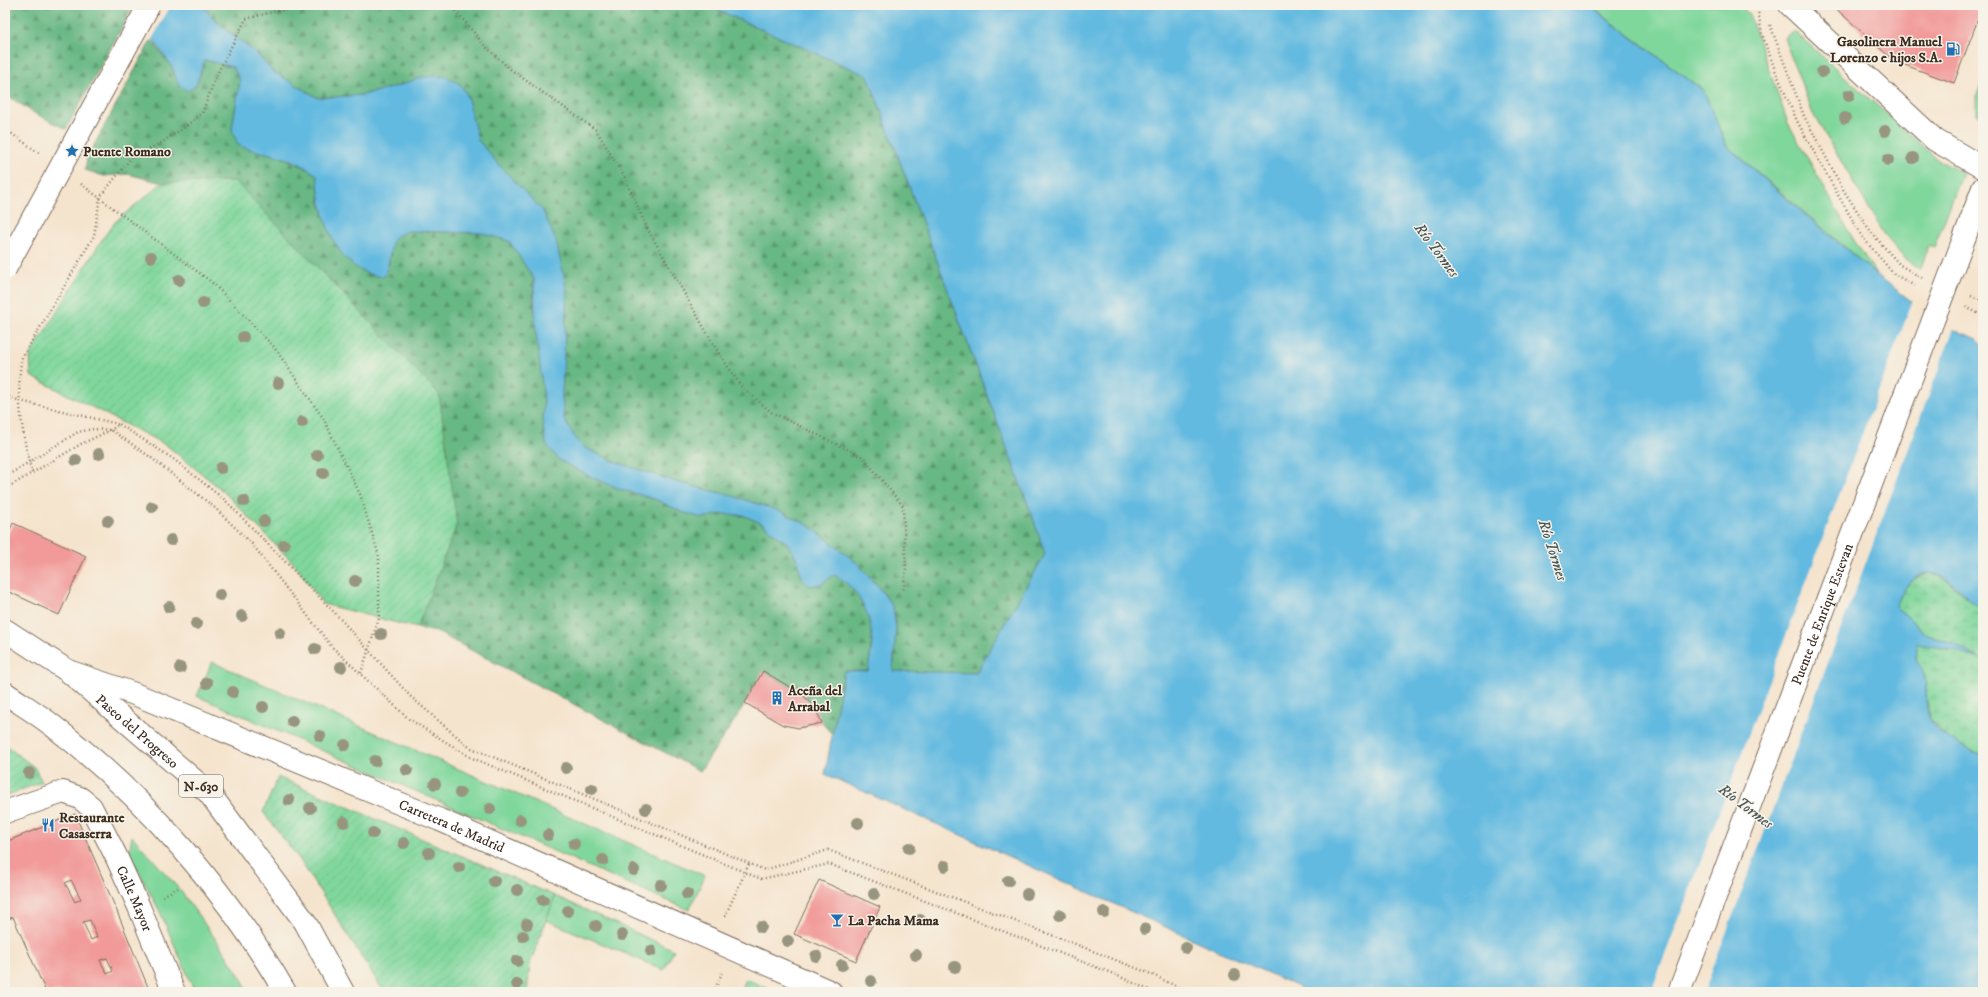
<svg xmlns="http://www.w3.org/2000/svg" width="1988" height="997" viewBox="0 0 1988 997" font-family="'IM FELL DW Pica',serif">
	<defs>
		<pattern id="forest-firs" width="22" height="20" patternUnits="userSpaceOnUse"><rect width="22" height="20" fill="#68b884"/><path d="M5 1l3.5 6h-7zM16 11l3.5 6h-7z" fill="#57966b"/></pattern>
		<pattern id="wetland-marsh" width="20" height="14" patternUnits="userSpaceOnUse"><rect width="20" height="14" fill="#80d79c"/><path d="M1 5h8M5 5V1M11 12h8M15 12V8" fill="none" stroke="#70b986"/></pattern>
		<pattern id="garden-furrows" width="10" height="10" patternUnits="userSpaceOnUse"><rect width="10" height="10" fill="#80d79c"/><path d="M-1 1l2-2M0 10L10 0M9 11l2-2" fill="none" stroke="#70b986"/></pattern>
	</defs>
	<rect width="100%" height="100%" fill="#f7f3e8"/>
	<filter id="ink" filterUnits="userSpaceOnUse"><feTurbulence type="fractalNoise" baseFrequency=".025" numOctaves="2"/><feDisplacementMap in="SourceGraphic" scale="8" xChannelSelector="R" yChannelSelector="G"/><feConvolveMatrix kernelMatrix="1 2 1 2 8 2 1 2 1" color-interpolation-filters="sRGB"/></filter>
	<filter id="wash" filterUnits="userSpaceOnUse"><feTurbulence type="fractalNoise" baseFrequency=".012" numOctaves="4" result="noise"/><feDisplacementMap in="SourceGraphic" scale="16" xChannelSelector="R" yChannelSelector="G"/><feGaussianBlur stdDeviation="0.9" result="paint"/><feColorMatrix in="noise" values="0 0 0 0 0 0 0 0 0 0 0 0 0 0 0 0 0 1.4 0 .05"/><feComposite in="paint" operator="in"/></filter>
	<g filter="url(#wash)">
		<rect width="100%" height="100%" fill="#f5e4cd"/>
		<g fill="#80d79c" stroke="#5e805d">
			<path d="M1589,5H1739L1749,14L1788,123L1852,237L1877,275L1726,145L1704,91Z"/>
			<path d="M1794,31L1938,160L1963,173L1934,247L1928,245L1921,269L1903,257L1886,237L1813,114L1784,38Z"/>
			<path d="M212,662L705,876L689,910L197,696Z"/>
			<path d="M132,836L180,890L219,944L243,981L247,992H195L160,912L129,853Z"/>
			<path d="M555,896L674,950L664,970L546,920Z"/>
			<path d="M746,979L776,992H741Z"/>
		</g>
		<g fill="url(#forest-firs)" stroke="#527151">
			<path d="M5,5H129L132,9L66,129L34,113L5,94Z"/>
			<path d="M201,5H706L868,76L1033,518L1045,554L976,673L893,672L896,629L893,607L878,586L857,563L810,526L780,511L733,496L676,482L613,461L583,447L574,436L564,419L562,396L567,291L497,163L478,140L467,95L460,84L422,77L398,86L362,95L318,98L272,71L257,54L221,26Z"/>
			<path d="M151,40L172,67L179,86L200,75L205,60L233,67L240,81L232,129L253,151C277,153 296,162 317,175L320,204L344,256L361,270L372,276L389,265V251L394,238L406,231L481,233L509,241L534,279L533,300L541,365L544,400L543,427L546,444L589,476L620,489L657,500L682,512L702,518L721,514L743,515L763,524L789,546L798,561L801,577L821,584L834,575C856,585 873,615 872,640C871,650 869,661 868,671H844L833,735L822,723L815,708L802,694L764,671L733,723L700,771L437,632L417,628L457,524L235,181L162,183L128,174L104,176L85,170L87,158Z"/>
		</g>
		<path fill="url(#wetland-marsh)" stroke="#5e805d" d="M1929,573C1953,578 1961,599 1983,608V755L1950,741L1930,720L1926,696L1925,678L1914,656L1917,644L1949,649L1976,658L1954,644L1927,635L1896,606C1905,587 1908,579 1929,573Z"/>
		<g fill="url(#garden-furrows)" stroke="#5e805d">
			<path d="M1983,80V117L1977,114V95Z"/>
			<path d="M235,181L439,394L457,524L417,628L323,604L296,566L222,490L166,445L31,376L30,355L103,238L115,222L162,183Z"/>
			<path d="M5,745L34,767L42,782L5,796Z"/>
			<path d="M278,777L555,896L530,964L527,992H384L300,860L263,812Z"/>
		</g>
		<path fill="#63bae0" stroke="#4f727f" d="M129,5H201L221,26L257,54L272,71L318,98L362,95L398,86L422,77L445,76L460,84L467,95L478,140L497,163L543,211L556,241L567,291L562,396L564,419L574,436L583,447L613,461L676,482L733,496L780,511L810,526L857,563L878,586L893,607L896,629L893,671L976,673L1045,554L1033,518L868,76L706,5H1588L1704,91L1726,145L1786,198L1877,275L1944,326L1978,339L1983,346V608C1962,599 1947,568 1923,574C1907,579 1902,593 1896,606L1927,635L1954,644L1979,659L1949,649L1917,644C1912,664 1922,663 1925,679C1927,692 1925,707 1930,719C1936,735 1968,750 1983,755V992H1310L825,774L844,671H868C869,661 872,650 872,640C872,615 856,585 834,575L821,584L809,586L801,577L798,561L789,545L763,524L743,515L721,514L702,518L682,512L657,500L620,489L589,476L559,460L546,444L543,427L544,400L535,324L534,279L509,241L481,233L406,231L394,238C389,251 390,264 384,277C334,273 321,216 317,175C310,171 303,165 295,162C277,153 256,153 238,145L232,129L240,81L233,67L205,60L196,85L188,91L179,86L172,67Z"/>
		<g fill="#f5e4cd">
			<path d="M133,5H171L151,41L130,10Z"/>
			<path d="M1913,300L1945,324L1954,328L1704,992H1651Z"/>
		</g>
		<g id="blocks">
			<g fill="#f19a99" fill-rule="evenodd">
				<path d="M1832,5H1931L1940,8L1941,5L1983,6L1954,83L1894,61Z"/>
				<path d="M13,523L86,556L59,615L5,590V540Z"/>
				<path d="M763,671L802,694L815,708L822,723L799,728L783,725L745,703Z"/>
				<path d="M75,814L116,909L150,992H46L13,917L5,920V842ZM71,880L81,899L75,902L65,883ZM90,920L97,937L91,940L83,922ZM107,958L113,971L107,974L100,960Z"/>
				<path d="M819,880L880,907L856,961L794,934Z"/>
			</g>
		</g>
	</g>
	<g filter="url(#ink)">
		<use href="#blocks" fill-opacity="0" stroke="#7c6b5b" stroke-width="1"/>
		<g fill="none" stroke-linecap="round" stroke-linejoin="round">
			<g stroke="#7c6b5b" stroke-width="24">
				<g id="street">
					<path d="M1790,5L1935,140L1983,168"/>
					<path id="s1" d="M68,671L132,693L440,820L831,992"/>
					<path id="s2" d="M5,812L63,792L80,798L91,807L115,854L139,907L174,992"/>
				</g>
			</g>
			<g stroke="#7c6b5b" stroke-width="24">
				<path id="primary" d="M1965,236L1983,188"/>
			</g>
			<g stroke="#7c6b5b" stroke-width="24">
				<g id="highway">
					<path id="s3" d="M5,630L68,671L209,793L305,922L343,992"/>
					<path d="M5,693C21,704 38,714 53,726C146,798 226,890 285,992"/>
				</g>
			</g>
			<g stroke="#7c6b5b" stroke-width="2.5" stroke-dasharray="1 3" stroke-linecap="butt">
				<path d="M445,5L457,12L485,46L510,69L596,130L624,176L647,228L718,352L741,386L771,412L863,457L903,506L906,570L903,592"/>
				<path d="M1757,5L1762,34L1775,70L1797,121L1838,195L1863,238L1894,274L1917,287"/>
				<path d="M1770,25L1804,116L1844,191L1871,232L1900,265L1922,278"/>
				<path d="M5,129L39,153"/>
				<path d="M81,184L214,284L274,347L323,418L360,494L379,556V618L361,673"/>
				<path d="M1971,296L1983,301"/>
				<path d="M1966,307L1983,316"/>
				<path d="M5,395L20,401L118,424"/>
				<path d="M32,473C23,440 15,392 22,358L94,236L100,197L132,157L161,143L185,127L202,113L217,74L246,19L272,12L323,5"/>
				<path d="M5,477L78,432L93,429L111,430L149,456L214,507L252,544L332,647L409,719L470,757L761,879L829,864L1114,974L1153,992"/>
				<path d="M5,489L81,444L111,430L119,424L172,458L225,500L334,612L411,697L469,747L765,870L828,850L1065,940L1151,974L1188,992"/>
				<path d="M163,896L180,887"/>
				<path d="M725,916L749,864"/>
				<path d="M714,992L722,973"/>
			</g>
			<use href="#street" stroke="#fff" stroke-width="22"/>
			<use href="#primary" stroke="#fff" stroke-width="22"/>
			<use href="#highway" stroke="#fff" stroke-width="22"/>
			<g stroke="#7c6b5b" stroke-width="24" stroke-linecap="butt">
				<path id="street-bridge" d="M5,269L149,5"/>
			</g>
			<g stroke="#7c6b5b" stroke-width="24" stroke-linecap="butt">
				<g id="primary-bridge">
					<path id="s4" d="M1679,992L1965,236"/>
				</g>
			</g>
			<use href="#street-bridge" stroke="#fff" stroke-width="22"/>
			<use href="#primary-bridge" stroke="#fff" stroke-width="22"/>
		</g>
		<g fill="#98957e">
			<circle cx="1822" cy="72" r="6"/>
			<circle cx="1849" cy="95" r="6"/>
			<circle cx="1845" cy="118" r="6"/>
			<circle cx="1885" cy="131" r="6"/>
			<circle cx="1913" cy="158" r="6"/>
			<circle cx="1888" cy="160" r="6"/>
			<circle cx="151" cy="257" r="6"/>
			<circle cx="179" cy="280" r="6"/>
			<circle cx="203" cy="303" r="6"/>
			<circle cx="243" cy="337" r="6"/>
			<circle cx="278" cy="383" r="6"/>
			<circle cx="302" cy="422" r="6"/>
			<circle cx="99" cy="454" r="6"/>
			<circle cx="317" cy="455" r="6"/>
			<circle cx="76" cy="460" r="6"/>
			<circle cx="221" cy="468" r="6"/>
			<circle cx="323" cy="473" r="6"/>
			<circle cx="244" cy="501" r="6"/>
			<circle cx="152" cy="507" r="6"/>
			<circle cx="108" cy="521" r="6"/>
			<circle cx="264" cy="521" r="6"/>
			<circle cx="171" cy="540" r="6"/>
			<circle cx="284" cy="545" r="6"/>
			<circle cx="355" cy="581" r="6"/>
			<circle cx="220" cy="595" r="6"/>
			<circle cx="169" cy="607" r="6"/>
			<circle cx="242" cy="616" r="6"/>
			<circle cx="196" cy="624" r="6"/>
			<circle cx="280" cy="633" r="6"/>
			<circle cx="381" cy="634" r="6"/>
			<circle cx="315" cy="649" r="6"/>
			<circle cx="341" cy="667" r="6"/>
			<circle cx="180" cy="668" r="6"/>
			<circle cx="207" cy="683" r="6"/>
			<circle cx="233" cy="692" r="6"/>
			<circle cx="263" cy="707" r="6"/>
			<circle cx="292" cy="721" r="6"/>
			<circle cx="320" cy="736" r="6"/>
			<circle cx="345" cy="745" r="6"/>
			<circle cx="375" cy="761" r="6"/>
			<circle cx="566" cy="768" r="6"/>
			<circle cx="407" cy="770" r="6"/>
			<circle cx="29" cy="773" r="6"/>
			<circle cx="435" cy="784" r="6"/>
			<circle cx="592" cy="789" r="6"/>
			<circle cx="460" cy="793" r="6"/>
			<circle cx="289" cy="800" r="6"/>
			<circle cx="310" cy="808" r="6"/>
			<circle cx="490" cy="809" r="6"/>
			<circle cx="646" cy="809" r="6"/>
			<circle cx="520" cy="820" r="6"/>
			<circle cx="344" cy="822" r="6"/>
			<circle cx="858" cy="823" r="6"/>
			<circle cx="373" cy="833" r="6"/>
			<circle cx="548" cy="835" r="6"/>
			<circle cx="404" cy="843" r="6"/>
			<circle cx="574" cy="844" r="6"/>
			<circle cx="909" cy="848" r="6"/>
			<circle cx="429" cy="853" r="6"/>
			<circle cx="603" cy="860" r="6"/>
			<circle cx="945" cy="866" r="6"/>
			<circle cx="459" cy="867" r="6"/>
			<circle cx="634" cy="870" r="6"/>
			<circle cx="494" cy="881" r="6"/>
			<circle cx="1008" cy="881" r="6"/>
			<circle cx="661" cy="885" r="6"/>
			<circle cx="517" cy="890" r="6"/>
			<circle cx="687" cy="894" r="6"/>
			<circle cx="874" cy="894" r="6"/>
			<circle cx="1027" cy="894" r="6"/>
			<circle cx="543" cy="900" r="6"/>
			<circle cx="568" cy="911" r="6"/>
			<circle cx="1104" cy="912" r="6"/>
			<circle cx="1060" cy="915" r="6"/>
			<circle cx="920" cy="920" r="6"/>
			<circle cx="527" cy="924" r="6"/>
			<circle cx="596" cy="926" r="6"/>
			<circle cx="761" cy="927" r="6"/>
			<circle cx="1145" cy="929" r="6"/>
			<circle cx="622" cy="935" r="6"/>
			<circle cx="523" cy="936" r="6"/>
			<circle cx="788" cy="941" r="6"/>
			<circle cx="1186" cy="948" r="6"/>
			<circle cx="651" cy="951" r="6"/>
			<circle cx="916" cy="955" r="6"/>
			<circle cx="816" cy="956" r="6"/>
			<circle cx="517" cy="961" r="6"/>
			<circle cx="842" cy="965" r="6"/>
			<circle cx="955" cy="967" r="6"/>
			<circle cx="1235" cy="975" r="6"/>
			<circle cx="871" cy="981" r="6"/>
			<circle cx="517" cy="984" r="6"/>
		</g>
	</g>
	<defs>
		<g id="fuel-bare" transform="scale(1.08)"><path d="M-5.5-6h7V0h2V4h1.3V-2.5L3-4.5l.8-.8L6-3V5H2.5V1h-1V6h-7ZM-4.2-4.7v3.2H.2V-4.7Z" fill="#1f6fb2" stroke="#f7f3e8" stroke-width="2.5" paint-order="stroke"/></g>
		<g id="sight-bare" transform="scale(1.08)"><path d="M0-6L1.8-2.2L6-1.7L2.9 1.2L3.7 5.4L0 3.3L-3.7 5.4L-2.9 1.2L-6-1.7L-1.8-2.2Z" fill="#1f6fb2" stroke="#f7f3e8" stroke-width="2.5" paint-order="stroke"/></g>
		<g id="building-bare" transform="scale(1.08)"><path d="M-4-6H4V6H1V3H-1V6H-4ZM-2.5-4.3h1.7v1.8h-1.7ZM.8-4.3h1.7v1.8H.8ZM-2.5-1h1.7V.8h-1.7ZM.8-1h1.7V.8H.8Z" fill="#1f6fb2" stroke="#f7f3e8" stroke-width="2.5" paint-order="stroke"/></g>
		<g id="restaurant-bare" transform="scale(1.08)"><path d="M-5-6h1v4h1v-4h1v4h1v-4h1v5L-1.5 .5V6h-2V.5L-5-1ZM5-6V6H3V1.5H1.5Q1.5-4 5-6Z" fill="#1f6fb2" stroke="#f7f3e8" stroke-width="2.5" paint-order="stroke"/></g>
		<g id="bar-bare" transform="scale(1.08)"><path d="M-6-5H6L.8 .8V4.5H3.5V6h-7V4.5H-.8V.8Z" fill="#1f6fb2" stroke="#f7f3e8" stroke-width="2.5" paint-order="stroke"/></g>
	</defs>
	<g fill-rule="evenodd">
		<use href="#fuel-bare" x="1953" y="49"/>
		<use href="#sight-bare" x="72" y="151"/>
		<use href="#building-bare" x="777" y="698"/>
		<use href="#restaurant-bare" x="48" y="825"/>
		<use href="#bar-bare" x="837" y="920"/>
	</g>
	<g text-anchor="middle" stroke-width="3" stroke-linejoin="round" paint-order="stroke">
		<rect fill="#f7f3e8" stroke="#73665b" stroke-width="1" x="179" y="775" width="44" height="22" rx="3"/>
		<g font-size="13" font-weight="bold" fill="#3b2a1e">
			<text x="201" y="791">N-630</text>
		</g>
		<g font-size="14" font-weight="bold" fill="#3b2a1e" stroke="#f7f3e8" text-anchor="start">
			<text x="1942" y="46" text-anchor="end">Gasolinera Manuel<tspan x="1942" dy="16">Lorenzo e hijos S.A.</tspan></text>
			<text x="83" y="156">Puente Romano</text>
			<text x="788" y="695">Aceña del<tspan x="788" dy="16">Arrabal</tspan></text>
			<text x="59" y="822">Restaurante<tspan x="59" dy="16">Casaserra</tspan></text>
			<text x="848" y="925">La Pacha Mama</text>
		</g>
		<g font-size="14" fill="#3b2a1e" stroke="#f7f3e8">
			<text dy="5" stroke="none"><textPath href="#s4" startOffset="404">Puente de Enrique Estevan</textPath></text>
			<text dy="5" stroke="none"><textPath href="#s3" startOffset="167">Paseo del Progreso</textPath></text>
			<text dy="5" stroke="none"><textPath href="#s1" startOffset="414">Carretera de Madrid</textPath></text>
			<text dy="5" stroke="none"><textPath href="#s2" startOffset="195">Calle Mayor</textPath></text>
		</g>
		<g font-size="15" font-style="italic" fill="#475558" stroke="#f7f3e8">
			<text transform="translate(1437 250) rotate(53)" y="5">Río Tormes</text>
			<text transform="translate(1553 550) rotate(72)" y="5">Río Tormes</text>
			<text transform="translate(1746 806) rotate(37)" y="5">Río Tormes</text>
		</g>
	</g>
	<rect width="1988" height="997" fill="none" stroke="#f7f3e8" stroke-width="20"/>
</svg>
